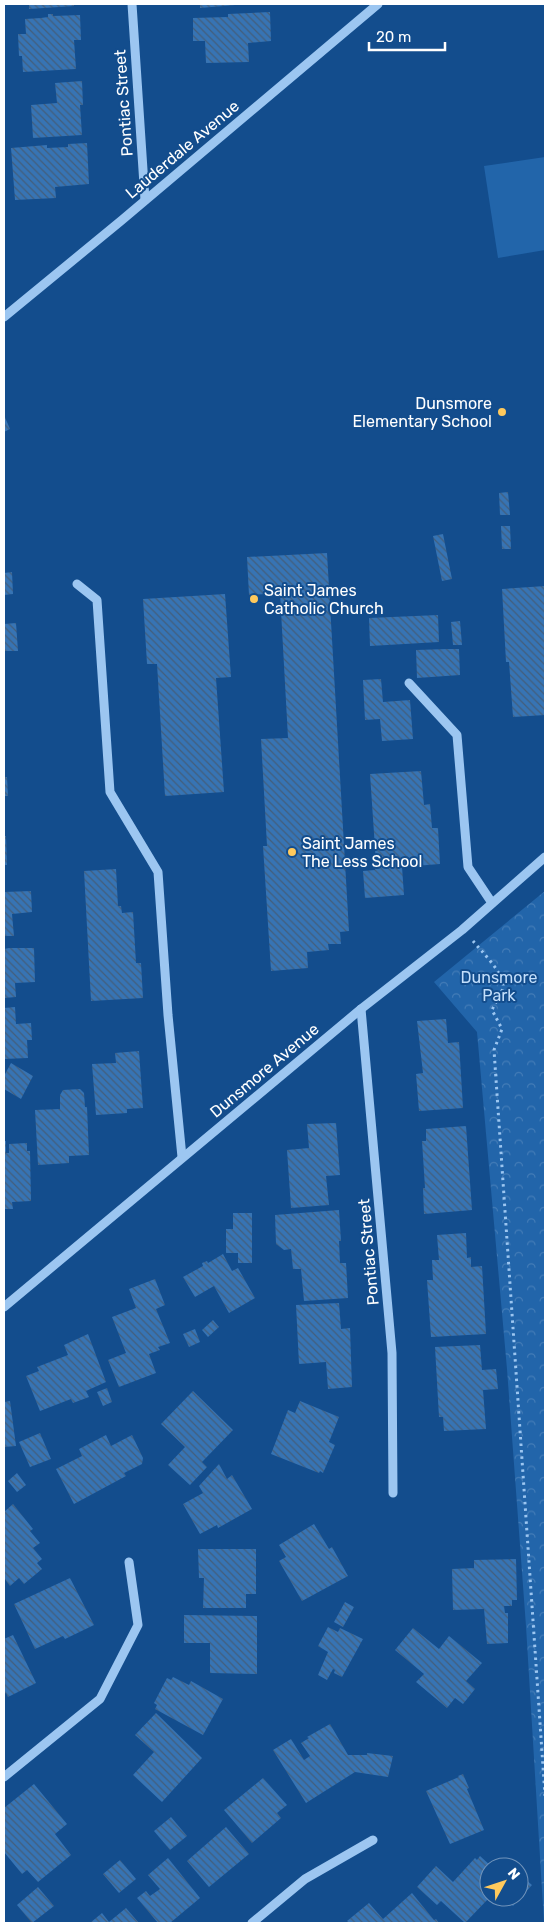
<svg xmlns="http://www.w3.org/2000/svg" width="549" height="1927" viewBox="0 0 549 1927" font-family="Rubik,sans-serif">
	<defs>
		<pattern id="park-crowns" width="20" height="18" patternUnits="userSpaceOnUse" patternTransform="scale(1.25)"><rect width="20" height="18" fill="#2265aa"/><path d="M2 6a3 3 0 1 1 6 0M12 15a3 3 0 1 1 6 0" fill="none" stroke="#437cb7"/></pattern>
		<pattern id="building-back-hatch" width="6" height="6" patternUnits="userSpaceOnUse" patternTransform="scale(1.25)"><rect width="6" height="6" fill="#3774b4"/><path d="M-1 5l2 2M0 0l6 6M5-1l2 2" fill="none" stroke="#435e7b"/></pattern>
	</defs>
	<rect width="100%" height="100%" fill="#134d8d"/>
	<path fill="#2265aa" d="M545,157V250L498,258L484,166Z"/>
	<path fill="url(#park-crowns)" d="M545,891V1923H544L526,1626L507,1369L477,1032L434,982Z"/>
	<g fill="url(#building-back-hatch)">
		<path d="M29,4H74V6L29,9Z"/>
		<path d="M200,4H235V5L200,8Z"/>
		<path d="M270,12L271,41L248,43L249,62L206,63L205,41H193V18L228,17V14Z"/>
		<path d="M48,14H53V16L80,15L81,40H74L76,69L23,72L22,56H19L18,34H26L25,19L41,18L48,17Z"/>
		<path d="M82,81L83,105H80L82,135L33,138L31,105L57,103L55,83Z"/>
		<path d="M87,143L89,184L55,187L56,198L15,200L11,148L47,145V148L68,147V144Z"/>
		<path d="M4,415L10,429L4,432Z"/>
		<path d="M508,492L510,515H500L499,493Z"/>
		<path d="M501,526H510L511,549H502Z"/>
		<path d="M443,534L452,579L442,581L433,536Z"/>
		<path d="M327,553L349,931L340,932L341,944H328L329,950L307,952L308,968L271,971L263,846H267L261,739L288,738L280,593L249,595L247,557Z"/>
		<path d="M12,572L13,594L4,595V573Z"/>
		<path d="M545,586V715L513,717L509,662H506L502,589Z"/>
		<path d="M225,594L231,677L216,678L224,792L165,796L157,664H147L143,599Z"/>
		<path d="M438,615L439,642L370,646L369,618Z"/>
		<path d="M460,621L462,645H453L451,622Z"/>
		<path d="M16,623L18,651H4V624Z"/>
		<path d="M447,649H459L460,675L417,678L416,650Z"/>
		<path d="M381,679L383,702L410,700L413,739L382,741L380,719L365,720L363,680Z"/>
		<path d="M421,771L424,805L430,804L432,828H438L440,864L402,867L404,895L365,898L363,871L375,870L374,863H376L370,774Z"/>
		<path d="M4,777H7L8,796H4Z"/>
		<path d="M4,836H6L7,865H4Z"/>
		<path d="M116,869L118,906H121L122,913L133,912L136,963H141L143,998L91,1001L84,871Z"/>
		<path d="M31,891L32,912L12,914L14,936H4V892Z"/>
		<path d="M9,948H34L35,982L15,983L16,997L4,998V949Z"/>
		<path d="M15,1007L16,1024L31,1023L32,1040H27L28,1058L4,1059V1008Z"/>
		<path d="M446,1019L448,1043L459,1042L463,1108L419,1111L416,1074L423,1073L417,1021Z"/>
		<path d="M139,1051L143,1108L127,1109V1113L96,1115L92,1064L116,1063L115,1053Z"/>
		<path d="M11,1063L33,1076L21,1099L4,1089V1076Z"/>
		<path d="M80,1089L84,1093L85,1107H87L89,1155L69,1156V1163L38,1165L35,1110L60,1109V1095L63,1090Z"/>
		<path d="M336,1123L340,1175L326,1176L329,1205L291,1208L287,1150L309,1148L307,1124Z"/>
		<path d="M466,1126L472,1210L424,1214L423,1188H425L422,1141H426V1129Z"/>
		<path d="M4,1141H6V1153H9V1144L27,1143V1151H30L31,1201L12,1202L13,1209H4Z"/>
		<path d="M339,1210L341,1241H339L340,1263H346L348,1298L304,1301L301,1269H293L291,1249L284,1250L276,1244L275,1215Z"/>
		<path d="M233,1213H252V1263H238V1253H226V1229H233Z"/>
		<path d="M466,1233L467,1258L471,1257V1267L482,1266L486,1334L431,1337L427,1280H433L432,1260H439L437,1235Z"/>
		<path d="M223,1254L232,1271L238,1268L255,1298L229,1313L214,1286L195,1297L183,1277L203,1266L202,1263L207,1261L208,1263Z"/>
		<path d="M155,1279L165,1305L156,1309L170,1343L158,1347L160,1350L149,1354L156,1373L119,1387L108,1360L126,1353L112,1317L136,1308L129,1289Z"/>
		<path d="M339,1303L341,1329L350,1328L352,1387L328,1389L326,1362L299,1364L296,1305Z"/>
		<path d="M213,1320L219,1327L208,1337L202,1330Z"/>
		<path d="M195,1329L200,1342L189,1347L183,1334Z"/>
		<path d="M88,1334L106,1382L86,1391L89,1397L73,1403L71,1399L40,1411L26,1376L39,1371L37,1367L68,1355L64,1345Z"/>
		<path d="M480,1345L482,1370L496,1369L498,1389L483,1390L486,1429L444,1431L443,1417H439L435,1347Z"/>
		<path d="M107,1388L112,1402L103,1406L97,1392Z"/>
		<path d="M193,1391L233,1430L202,1462L207,1467L190,1485L168,1465L185,1447L161,1424Z"/>
		<path d="M10,1401L16,1446L4,1447V1402Z"/>
		<path d="M300,1401L339,1417L329,1442L335,1445L323,1473L320,1471L319,1473L271,1454L288,1410L295,1413Z"/>
		<path d="M40,1433L51,1459L30,1467L19,1442Z"/>
		<path d="M106,1435L111,1446L132,1435L143,1458L142,1464L124,1473L126,1476L74,1504L56,1469L82,1456L79,1449Z"/>
		<path d="M219,1464L227,1479L232,1475L252,1509L218,1528L217,1525L200,1534L183,1504L203,1493L199,1486Z"/>
		<path d="M17,1473L26,1485L17,1492L8,1481Z"/>
		<path d="M13,1504L33,1529L30,1531L40,1543L33,1548L42,1559L37,1563L42,1569L24,1584L19,1578L10,1586L4,1578V1512Z"/>
		<path d="M314,1524L329,1549L332,1547L348,1576L302,1601L279,1561L286,1557L279,1545Z"/>
		<path d="M198,1549H256V1594H246V1608H203L204,1578H199Z"/>
		<path d="M516,1559L517,1600H512V1606H504L505,1613H508V1643L487,1644L484,1609L453,1610L452,1569L474,1568V1560Z"/>
		<path d="M70,1578L94,1625L65,1639L63,1636L35,1649L14,1604Z"/>
		<path d="M345,1602L354,1607L343,1627L334,1622Z"/>
		<path d="M184,1615L257,1616V1674L210,1673V1643H184Z"/>
		<path d="M328,1627L338,1632L340,1628L363,1639L342,1677L334,1673L335,1670L333,1669L327,1680L318,1675L328,1652L318,1646Z"/>
		<path d="M413,1628L439,1649L449,1636L482,1663L466,1681L475,1689L463,1704L455,1698L447,1708L416,1682L424,1674L395,1650Z"/>
		<path d="M13,1635L36,1683L8,1697L6,1693L4,1694V1639Z"/>
		<path d="M173,1677L189,1685L191,1681L223,1699L203,1735L155,1709L157,1705L154,1703L167,1678L171,1680Z"/>
		<path d="M156,1713L202,1758L162,1802L133,1775L154,1752L135,1735Z"/>
		<path d="M330,1724L348,1755H367V1753L393,1756L388,1777L355,1772L306,1803L273,1750L291,1739L304,1760L310,1756L301,1743L309,1738L307,1737Z"/>
		<path d="M463,1774L469,1788L467,1789L484,1830L450,1844L426,1791L459,1777L458,1776Z"/>
		<path d="M263,1778L287,1805L277,1813L281,1818L252,1843L224,1810Z"/>
		<path d="M34,1784L67,1824L55,1834L71,1855L38,1882L27,1870L22,1874L4,1852V1808Z"/>
		<path d="M171,1817L187,1836L170,1850L154,1831Z"/>
		<path d="M226,1827L249,1854L209,1887L187,1861Z"/>
		<path d="M480,1856L492,1867H489V1898L465,1923L441,1901L437,1905L417,1887L436,1866L453,1882L475,1858L477,1860Z"/>
		<path d="M168,1858L200,1898L170,1923H158L137,1898L146,1891L150,1896L160,1889L148,1875Z"/>
		<path d="M120,1860L136,1879L119,1893L103,1874Z"/>
		<path d="M519,1874L532,1885L513,1906L504,1897H519Z"/>
		<path d="M38,1887L54,1906L32,1923L17,1905Z"/>
		<path d="M412,1893L434,1920L436,1919L439,1923H349L347,1921L369,1903L383,1919Z"/>
		<path d="M126,1908L139,1923H90L102,1913L109,1922Z"/>
	</g>
	<g fill="none" stroke-linecap="round" stroke-linejoin="round">
		<path stroke="#9cc6f1" stroke-width="3" stroke-dasharray="2.5 4" stroke-linecap="butt" d="M473,941C481,951 506,975 503,988C501,995 495,1003 492,1010L502,1029L494,1050L545,1796"/>
		<g stroke="#9cc6f1" stroke-width="9">
			<path d="M132,4L145,200"/>
			<path d="M4,317L122,220L378,4"/>
			<path d="M77,584L97,600L110,792L158,872L168,1015L182,1157"/>
			<path d="M409,683L457,735L468,867L492,903"/>
			<path d="M361,1009L392,1353L393,1493"/>
			<path d="M4,1307L361,1009L462,930L545,857"/>
			<path d="M4,1777L100,1699L138,1625L129,1562"/>
			<path d="M252,1923L305,1879L373,1840"/>
		</g>
	</g>
	<g fill="#ffc95c" stroke="#134d8d" stroke-width="2">
		<circle cx="502" cy="412" r="5"/>
		<circle cx="254" cy="599" r="5"/>
		<circle cx="292" cy="852" r="5"/>
	</g>
	<g text-anchor="middle" stroke-width="4" stroke-linejoin="round" paint-order="stroke">
		<g font-size="16" fill="#fff" stroke="#134d8d">
			<text transform="translate(123 103) rotate(-94)" y="6">Pontiac Street</text>
			<text transform="translate(182 149) rotate(-40)" y="6">Lauderdale Avenue</text>
			<text transform="translate(264 1070) rotate(-40)" y="6">Dunsmore Avenue</text>
			<text transform="translate(368 1252) rotate(-95)" y="6">Pontiac Street</text>
		</g>
		<g font-size="16" fill="#fff" stroke="#134d8d" text-anchor="start">
			<text x="492" y="409" text-anchor="end">Dunsmore<tspan x="492" dy="18">Elementary School</tspan></text>
			<text x="264" y="596">Saint James<tspan x="264" dy="18">Catholic Church</tspan></text>
			<text x="302" y="849">Saint James<tspan x="302" dy="18">The Less School</tspan></text>
		</g>
		<g font-size="16" fill="#c3dffc" stroke="#134d8d">
			<text x="499" y="983">Dunsmore<tspan x="499" dy="18">Park</tspan></text>
		</g>
	</g>
	<rect width="549" height="1927" fill="none" stroke="#ffffff" stroke-width="10"/>
	<g transform="translate(504 1882) rotate(50)"><circle r="24" fill="#134d8d" stroke="#7194bb"/>
	<path d="M0-4L9 19L0 12L-9 19Z" fill="#ffc95c"/>
	<text y="-8" font-size="14" font-weight="bold" text-anchor="middle" fill="#ffffff">N</text>
	</g>
	<path d="M369 42v8h76v-8" fill="none" stroke="#ffffff" stroke-width="2.5"/>
	<text x="376" y="42" font-size="15" fill="#ffffff" stroke="#134d8d" stroke-width="4" paint-order="stroke">20 m</text>
</svg>
